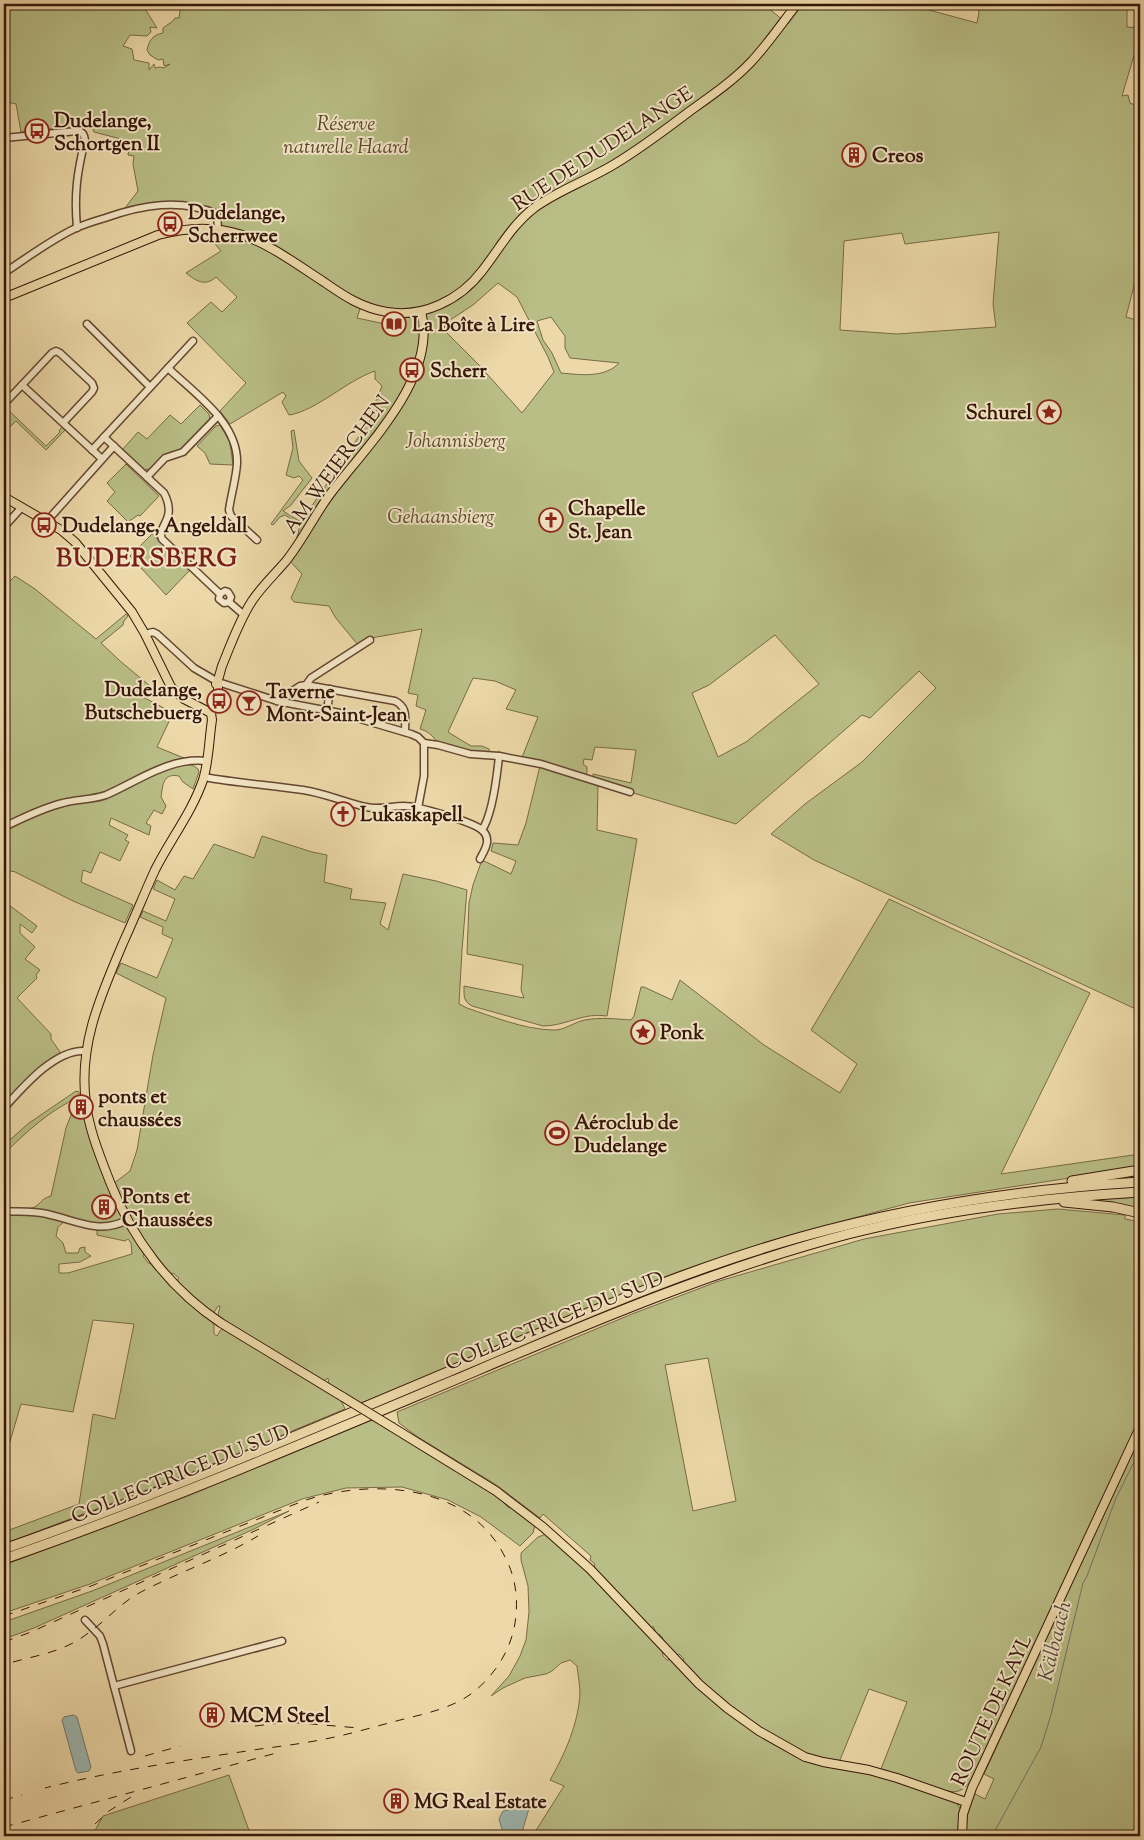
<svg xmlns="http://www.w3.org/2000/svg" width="1144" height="1840" viewBox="0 0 1144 1840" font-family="'Sorts Mill Goudy',serif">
	<rect width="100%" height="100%" fill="#ecd8a8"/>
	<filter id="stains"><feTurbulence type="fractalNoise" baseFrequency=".004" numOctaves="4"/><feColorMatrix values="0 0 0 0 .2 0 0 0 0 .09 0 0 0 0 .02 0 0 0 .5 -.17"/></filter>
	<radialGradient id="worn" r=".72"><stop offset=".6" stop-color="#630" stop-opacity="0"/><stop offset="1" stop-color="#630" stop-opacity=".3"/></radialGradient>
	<g fill="#b9be86" stroke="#786a47" fill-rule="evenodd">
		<path d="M4,4H142L157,28L150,27L151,32L147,36L130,35L123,46L132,49L134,60L149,63V70L154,64L155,68L160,67L164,68L170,64L164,66L163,59L158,60L150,55L147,50C149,40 153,35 163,33V28L173,21L175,18H179L181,4H763L788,24L803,4H907L977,23L979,12L975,4L989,6L990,4H1127V27L1140,28V52H1135L1122,96L1128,95L1130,103L1140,107V111L1135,114L1140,116V262L1126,317L1140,321V1011L814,860L771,834L805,804L862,762L936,688L919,671L870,718L862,715L736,824L630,792L593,778V774L631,783L636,750L595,747L592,760L584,759L583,764L587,767V777L521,760L538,717L506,709L516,690L495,681L473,678L448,732L471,746H482L489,749L490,756L438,745C435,737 428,731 420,729L426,710L416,706L418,695L408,693L422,629L371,638L358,645L335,617L329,606L294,602L291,598L302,574L288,559L294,550L300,525L285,515L280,517L273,525L271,524L303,480L299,476L294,478L286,475L293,448L291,431L294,430L299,461L312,478L291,505L283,511L301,522L380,405L376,404V401L382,386L375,379V371C346,381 316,411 289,415L282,402L286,396L283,392L230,424L220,411L246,383L187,323L211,302L222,312L237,297L216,277C205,287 196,281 186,273L221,251L208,236V233L218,234L216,210C181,201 160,199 125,208L138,191L133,164L134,156L128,155L129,149L119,147L121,139L94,132L91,125L21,132L16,104L4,101ZM999,232L993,304L996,327L897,334L840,330L844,241L902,233L905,244ZM498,283L517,297L548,357L554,372L522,413L478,364L445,331L444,324L473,305ZM361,306L387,312L385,324L357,318ZM551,317L565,336V348L570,358L619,363C605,378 581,375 561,373L552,353L543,340L537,321ZM775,635L819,684L746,742L718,757L692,693L709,685Z"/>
		<path d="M200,405L209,414L210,419L182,449L163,455L150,469L144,470L123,449L138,432L147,439L170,415L181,424Z"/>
		<path d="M4,406L46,446L60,432L59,431L62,427L65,430L46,450L16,421L4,433Z"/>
		<path d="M220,425L230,442L233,465L210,464L205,453L197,446L216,426Z"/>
		<path d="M126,464L159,496L140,516L138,515L128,522L107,501L115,492L107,483Z"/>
		<path d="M152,534L190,570L166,595L130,556Z"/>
		<path d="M15,576L35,589L96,639L126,614L128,616L124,621L123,625L101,643L120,661L150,686L143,697L173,713L157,747L184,758L168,764L171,766C180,763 190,762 198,769L199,772L193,789L183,782L179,776C163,773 163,784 161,797L166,806L162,814L154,810L146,823L151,826L149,835L111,818L109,825L128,835L125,840L129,842L120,861L100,852L91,873L83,870L81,882L133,905L125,923L73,901L13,871L12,872L10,870L4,878V587Z"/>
		<path d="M540,766L598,784L597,830L637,839L607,1016C583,1012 566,1026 543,1026L472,1006C463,1001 464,996 464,986L524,998L521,990L523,965L467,954L469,903L473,885L482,860L511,874L516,861L491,851L493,843L518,845L526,823Z"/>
		<path d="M262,836L312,852L327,855L324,882L352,889L350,899L386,903L380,924L388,930L403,874L436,881L467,890L462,950L459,1004L467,1008C494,1017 523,1029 552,1030C564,1031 574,1022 585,1020C600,1017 616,1019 631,1020L634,1016L641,987H644L672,1000L680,980L764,1045L840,1093L857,1064L811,1030L889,899L1090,993L1001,1174L1140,1154V1167L909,1203L784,1237L680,1271L591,1306L361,1403L329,1385L328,1378L323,1381L222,1320L218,1315L220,1306H218L213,1314L188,1293L177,1281L179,1278L173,1273L171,1274L145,1245L135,1229L137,1227L133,1221H131L113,1184L130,1171L137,1150L153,1055L166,998L116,973L121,963L157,978L173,939L162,934L163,927L140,917L143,911L166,921L175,899L153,889L157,880L175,890L184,876L193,879L214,844L254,858Z"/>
		<path d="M4,888L8,890L9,905L37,926L32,933L20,924V933L35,947L25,959L40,970L36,975L37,978L17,998L51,1034V1039L60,1052L59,1055L4,1104Z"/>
		<path d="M76,1091L79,1092V1097C50,1110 26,1132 4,1154V1145L29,1123Z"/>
		<path d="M79,1099L80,1113H85L113,1196L106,1202L100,1205L103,1212L113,1208L112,1202L115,1200L122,1217L120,1222L78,1225L64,1222L58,1227L56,1236L63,1243L66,1253H78L80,1248L85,1247V1252L91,1256L80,1262L59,1264V1273H68L132,1254L131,1243L128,1239L125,1241L97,1235V1230L81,1226L104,1230L121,1225L127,1227L144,1254L143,1256L148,1263H152L188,1302L212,1321L214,1325V1334L217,1336L220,1331L224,1328L341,1400L345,1409L181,1477L4,1544V1532L79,1504L93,1414L115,1419L134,1324L93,1320L73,1412L21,1404L4,1462V1213C13,1210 22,1211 32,1208C40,1206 41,1198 51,1196L66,1128L77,1100Z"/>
		<path d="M1140,1197V1211L1100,1202V1199Z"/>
		<path d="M1058,1209L1125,1215V1219L1140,1222V1417L972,1779C966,1788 959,1794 948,1791L947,1793L881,1769L907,1702L869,1689L840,1760L836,1762C827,1759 818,1758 810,1755C761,1736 718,1699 683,1662L684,1659L679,1654L675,1656L661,1640L663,1638L659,1634L657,1635L653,1626L651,1628L594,1567L595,1564L590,1560L591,1556L543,1514L540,1518L495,1484L418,1437L399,1423L397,1412L632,1314L719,1281L864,1239L998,1214ZM708,1358L736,1501L693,1511L665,1365Z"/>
		<path d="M373,1419L471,1477L504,1501L503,1502L509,1508L511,1507L535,1525L533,1533L520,1546L481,1517L448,1500L402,1487L346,1488L302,1499L90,1584L4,1613V1565L188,1496Z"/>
		<path d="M1140,1436V1836H965L967,1809L973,1793L985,1799L994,1779L984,1774Z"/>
		<path d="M289,1511L254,1529L34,1628L4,1639V1622L92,1591Z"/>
		<path d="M546,1534L577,1561L662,1650L663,1656L667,1660L671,1659L694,1683L791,1752L892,1779L956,1802L961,1810L959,1836H841L837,1835L814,1834L813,1836H534L535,1832L564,1786L550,1780C565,1754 578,1724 580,1694C580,1685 578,1675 577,1666L570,1660L561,1663L552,1671L546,1674L525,1678L503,1688L491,1696L509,1676L520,1656L526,1640L529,1612L528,1586L521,1560V1553L538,1537Z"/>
		<path d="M229,1775L251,1836H92L103,1816Z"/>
	</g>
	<g fill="#9cb8b2" stroke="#73776e">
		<path d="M74,1715L77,1717L91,1767L89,1771L78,1773L76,1771L62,1720L64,1717Z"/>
		<path d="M528,1803L530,1805L521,1836H504L499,1819L503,1811L517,1808Z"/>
	</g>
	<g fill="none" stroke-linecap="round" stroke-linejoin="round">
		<path stroke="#73776e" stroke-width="1" d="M992,1836L1041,1747L1051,1715L1083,1583L1087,1576L1116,1498L1140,1450"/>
		<g stroke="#644630" stroke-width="9">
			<g id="minor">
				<path d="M4,138L77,131C83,132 84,134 85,140C77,173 74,194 77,228"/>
				<path d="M4,273C27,258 50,240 76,228C85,224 95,221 105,218C142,205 179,198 217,214L218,229"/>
				<path d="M87,324L150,387"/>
				<path d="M168,368C195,394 239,423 237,464C236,479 231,495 229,510L231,516L257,540"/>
				<path d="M4,404L22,385"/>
				<path d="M63,423L92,392L94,388L92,383L60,353L56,351L52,353L22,385L102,459"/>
				<path d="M104,437L164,493C178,520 156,526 162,539L220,594L219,599L224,603L229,602L231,597L228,592L225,591L220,594"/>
				<path d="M92,450L193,341"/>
				<path d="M147,477L165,458L183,452L218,416"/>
				<path d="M47,521L114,446"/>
				<path d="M4,527L22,507"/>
				<path d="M229,602L244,615"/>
				<path d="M145,634L153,632L157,634L194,668L218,682L277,701L340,713L411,734L418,737L424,743"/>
				<path d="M306,685L395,701C408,707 405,719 405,732"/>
				<path d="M277,701L300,686L306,685L311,678L370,640"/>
				<path d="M327,711L330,689"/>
				<path d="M424,743L438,745L470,754L499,756L541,764L630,792"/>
				<path d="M204,777C236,783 270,785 303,790C324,793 344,802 366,807C379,810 390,806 404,806C417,806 475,822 483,831C492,840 484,851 480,859"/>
				<path d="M418,808L424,776V743"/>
				<path d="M4,827C23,818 42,808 63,803C77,799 92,800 106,795C138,781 170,757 206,761"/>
				<path d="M482,830C493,814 497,776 499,756"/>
				<path d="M4,1108C23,1087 55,1049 85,1051"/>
				<path d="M4,1211C18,1212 33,1211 47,1214C75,1220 99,1235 127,1220"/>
				<path d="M85,1620L100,1636L103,1644L131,1751"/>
				<path d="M114,1686L282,1641"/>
			</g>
		</g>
		<g stroke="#361608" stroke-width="10">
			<g id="major">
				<path d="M4,298L158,235C232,215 266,244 324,282C344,296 362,308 387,312C423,318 460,300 482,271C500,248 511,226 534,208C557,191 588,180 613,165C640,149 665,130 690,111C711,96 733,81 751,62C768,44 782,23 797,4"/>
				<path d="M4,497L61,530L75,542L132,612L145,634L171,687L184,699L211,713"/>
				<path d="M218,682V690L216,703L211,713L212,720C209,739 209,761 203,780C192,812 170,840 155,870C144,894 134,919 123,943C101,995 78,1045 86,1103C89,1130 100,1156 110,1182C132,1239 170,1289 221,1323L343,1397"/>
				<path d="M216,684C219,679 220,672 222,666C231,644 239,621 252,601C262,586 275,574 286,561C302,541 313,518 328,497C364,448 439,378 421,311"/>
				<path d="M392,1427L496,1491L543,1527L590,1569L699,1684L727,1708L759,1731L805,1757L823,1762L869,1770L897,1778L966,1802"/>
				<path d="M962,1836L963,1814L972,1788L1140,1427"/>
			</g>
		</g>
		<g stroke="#361608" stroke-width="11">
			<g id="highway">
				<path d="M1072,1181L1140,1170"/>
				<path d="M1064,1202L1113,1207L1140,1213"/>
				<path d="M4,1549C161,1494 315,1428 469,1363C578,1317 687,1269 801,1237C912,1206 1025,1189 1140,1182"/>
				<path d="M4,1559C156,1506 304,1443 452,1381C582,1326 711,1270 848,1234C944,1209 1042,1198 1140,1192"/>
			</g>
		</g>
		<use href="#minor" stroke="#f3e6c6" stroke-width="6"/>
		<use href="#major" stroke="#ecd8a8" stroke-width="8"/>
		<use href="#highway" stroke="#ecd8a8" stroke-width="9"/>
		<g stroke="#361608" stroke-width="1" stroke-dasharray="9 9" stroke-linecap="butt">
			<path d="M4,1616L91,1586L303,1501C370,1478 467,1483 504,1555C514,1573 518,1594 516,1614C514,1646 496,1675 471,1694C447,1711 417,1715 389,1723C370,1728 350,1734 330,1738C307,1743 283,1746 260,1749C188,1760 116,1770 45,1788"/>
			<path d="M4,1642L31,1632L319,1502"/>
			<path d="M13,1662C39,1655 65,1651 87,1634C106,1621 120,1603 141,1592C179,1572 221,1558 258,1536"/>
			<path d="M255,1726L288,1722L359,1728"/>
			<path d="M145,1756L180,1746"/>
			<path d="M4,1800L22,1795"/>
			<path d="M95,1824L109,1811L131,1797"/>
			<path d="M4,1827L280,1752"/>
		</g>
		<g stroke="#361608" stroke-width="10" stroke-linecap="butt">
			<path id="major-bridge" d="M343,1397L392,1427"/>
		</g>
		<use href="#major-bridge" stroke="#ecd8a8" stroke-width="8"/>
	</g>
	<defs>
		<g id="bus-ring" transform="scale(1.25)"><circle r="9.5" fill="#f3e6c6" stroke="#8f2418" stroke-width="1.5"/><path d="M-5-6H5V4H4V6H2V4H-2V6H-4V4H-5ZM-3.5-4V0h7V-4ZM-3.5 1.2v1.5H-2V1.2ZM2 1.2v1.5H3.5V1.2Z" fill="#8f2418"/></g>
		<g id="building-ring" transform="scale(1.25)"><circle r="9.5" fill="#f3e6c6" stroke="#8f2418" stroke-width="1.5"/><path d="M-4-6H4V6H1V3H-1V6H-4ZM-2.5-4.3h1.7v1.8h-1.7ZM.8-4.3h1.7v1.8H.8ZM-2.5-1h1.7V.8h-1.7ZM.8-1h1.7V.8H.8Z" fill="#8f2418"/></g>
		<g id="library-ring" transform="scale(1.25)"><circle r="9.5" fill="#f3e6c6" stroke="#8f2418" stroke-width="1.5"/><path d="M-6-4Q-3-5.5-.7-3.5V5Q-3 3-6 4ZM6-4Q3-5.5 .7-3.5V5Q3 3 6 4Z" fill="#8f2418"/></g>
		<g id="sight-ring" transform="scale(1.25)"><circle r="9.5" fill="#f3e6c6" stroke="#8f2418" stroke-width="1.5"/><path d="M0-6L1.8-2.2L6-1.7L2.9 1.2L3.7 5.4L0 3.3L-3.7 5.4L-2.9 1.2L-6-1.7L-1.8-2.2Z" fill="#8f2418"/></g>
		<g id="church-ring" transform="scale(1.25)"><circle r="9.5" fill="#f3e6c6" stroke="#8f2418" stroke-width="1.5"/><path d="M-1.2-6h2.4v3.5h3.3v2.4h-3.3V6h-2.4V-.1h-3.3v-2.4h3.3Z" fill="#8f2418"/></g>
		<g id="bar-ring" transform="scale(1.25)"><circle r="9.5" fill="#f3e6c6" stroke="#8f2418" stroke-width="1.5"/><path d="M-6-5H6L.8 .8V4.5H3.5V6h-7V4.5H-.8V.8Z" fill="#8f2418"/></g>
		<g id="stadium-ring" transform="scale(1.25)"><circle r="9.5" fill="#f3e6c6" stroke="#8f2418" stroke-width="1.5"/><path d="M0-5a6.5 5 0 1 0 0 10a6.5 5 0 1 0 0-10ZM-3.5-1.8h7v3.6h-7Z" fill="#8f2418"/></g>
	</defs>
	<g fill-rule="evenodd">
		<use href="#bus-ring" x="37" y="131"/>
		<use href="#building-ring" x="854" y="155"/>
		<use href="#bus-ring" x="170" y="224"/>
		<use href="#library-ring" x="394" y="324"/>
		<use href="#bus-ring" x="412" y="370"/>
		<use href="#sight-ring" x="1049" y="412"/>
		<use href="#church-ring" x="551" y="520"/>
		<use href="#bus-ring" x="44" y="525"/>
		<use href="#bus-ring" x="219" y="701"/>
		<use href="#bar-ring" x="249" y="703"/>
		<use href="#church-ring" x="343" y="814"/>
		<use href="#sight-ring" x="643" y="1032"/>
		<use href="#building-ring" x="81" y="1107"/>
		<use href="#stadium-ring" x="557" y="1133"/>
		<use href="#building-ring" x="104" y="1207"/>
		<use href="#building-ring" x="212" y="1715"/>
		<use href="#building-ring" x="396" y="1801"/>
	</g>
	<g text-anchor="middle" stroke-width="4" stroke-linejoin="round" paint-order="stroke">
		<g font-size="20" font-weight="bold" fill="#361608" stroke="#f3e6c6" text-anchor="start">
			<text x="54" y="127">Dudelange,<tspan x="54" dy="23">Schortgen II</tspan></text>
			<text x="872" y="162">Creos</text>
			<text x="188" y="219">Dudelange,<tspan x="188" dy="23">Scherrwee</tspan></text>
			<text x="412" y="331">La Boîte à Lire</text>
			<text x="430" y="377">Scherr</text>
			<text x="1032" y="419" text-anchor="end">Schurel</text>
			<text x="568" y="515">Chapelle<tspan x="568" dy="23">St. Jean</tspan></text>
			<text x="62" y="532">Dudelange, Angeldall</text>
			<text x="202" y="696" text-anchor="end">Dudelange,<tspan x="202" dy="23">Butschebuerg</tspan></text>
			<text x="266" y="698">Taverne<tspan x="266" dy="23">Mont-Saint-Jean</tspan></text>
			<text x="360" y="821">Lukaskapell</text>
			<text x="660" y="1039">Ponk</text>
			<text x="98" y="1103">ponts et<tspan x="98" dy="23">chaussées</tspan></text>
			<text x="574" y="1129">Aéroclub de<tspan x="574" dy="23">Dudelange</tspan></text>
			<text x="122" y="1203">Ponts et<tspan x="122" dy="23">Chaussées</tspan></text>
			<text x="230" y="1722">MCM Steel</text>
			<text x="414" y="1808">MG Real Estate</text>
		</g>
		<g font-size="20" font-style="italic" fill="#5d482e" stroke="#f3e6c6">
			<text x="346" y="130">Réserve<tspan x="346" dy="23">naturelle Haard</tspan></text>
			<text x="456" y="447">Johannisberg</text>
			<text x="441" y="523">Gehaansbierg</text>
		</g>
		<g font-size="20" fill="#361608" stroke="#f3e6c6">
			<text transform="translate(602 148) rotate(-33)" y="7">RUE DE DUDELANGE</text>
			<text transform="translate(336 464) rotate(-54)" y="7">AM WEIERCHEN</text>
			<text transform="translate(554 1320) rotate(-22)" y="7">COLLECTRICE DU SUD</text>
			<text transform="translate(180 1473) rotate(-22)" y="7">COLLECTRICE DU SUD</text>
			<text transform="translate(991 1710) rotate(-65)" y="7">ROUTE DE KAYL</text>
		</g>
		<g font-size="21" font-style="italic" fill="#55473b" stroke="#f3e6c6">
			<text transform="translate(1054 1641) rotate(-76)" y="7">Kälbaach</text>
		</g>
		<g font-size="25" font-weight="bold" letter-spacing="1" fill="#7a1f14" stroke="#f3e6c6">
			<text x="147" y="566">BUDERSBERG</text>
		</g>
	</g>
	<rect width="1144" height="1840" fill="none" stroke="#ecd8a8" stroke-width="20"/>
	<rect x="5" y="5" width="1134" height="1830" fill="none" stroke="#361608" stroke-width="2.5"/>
	<rect x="10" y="10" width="1124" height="1820" fill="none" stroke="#361608"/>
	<rect width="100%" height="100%" filter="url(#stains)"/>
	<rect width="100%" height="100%" fill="url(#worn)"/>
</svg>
